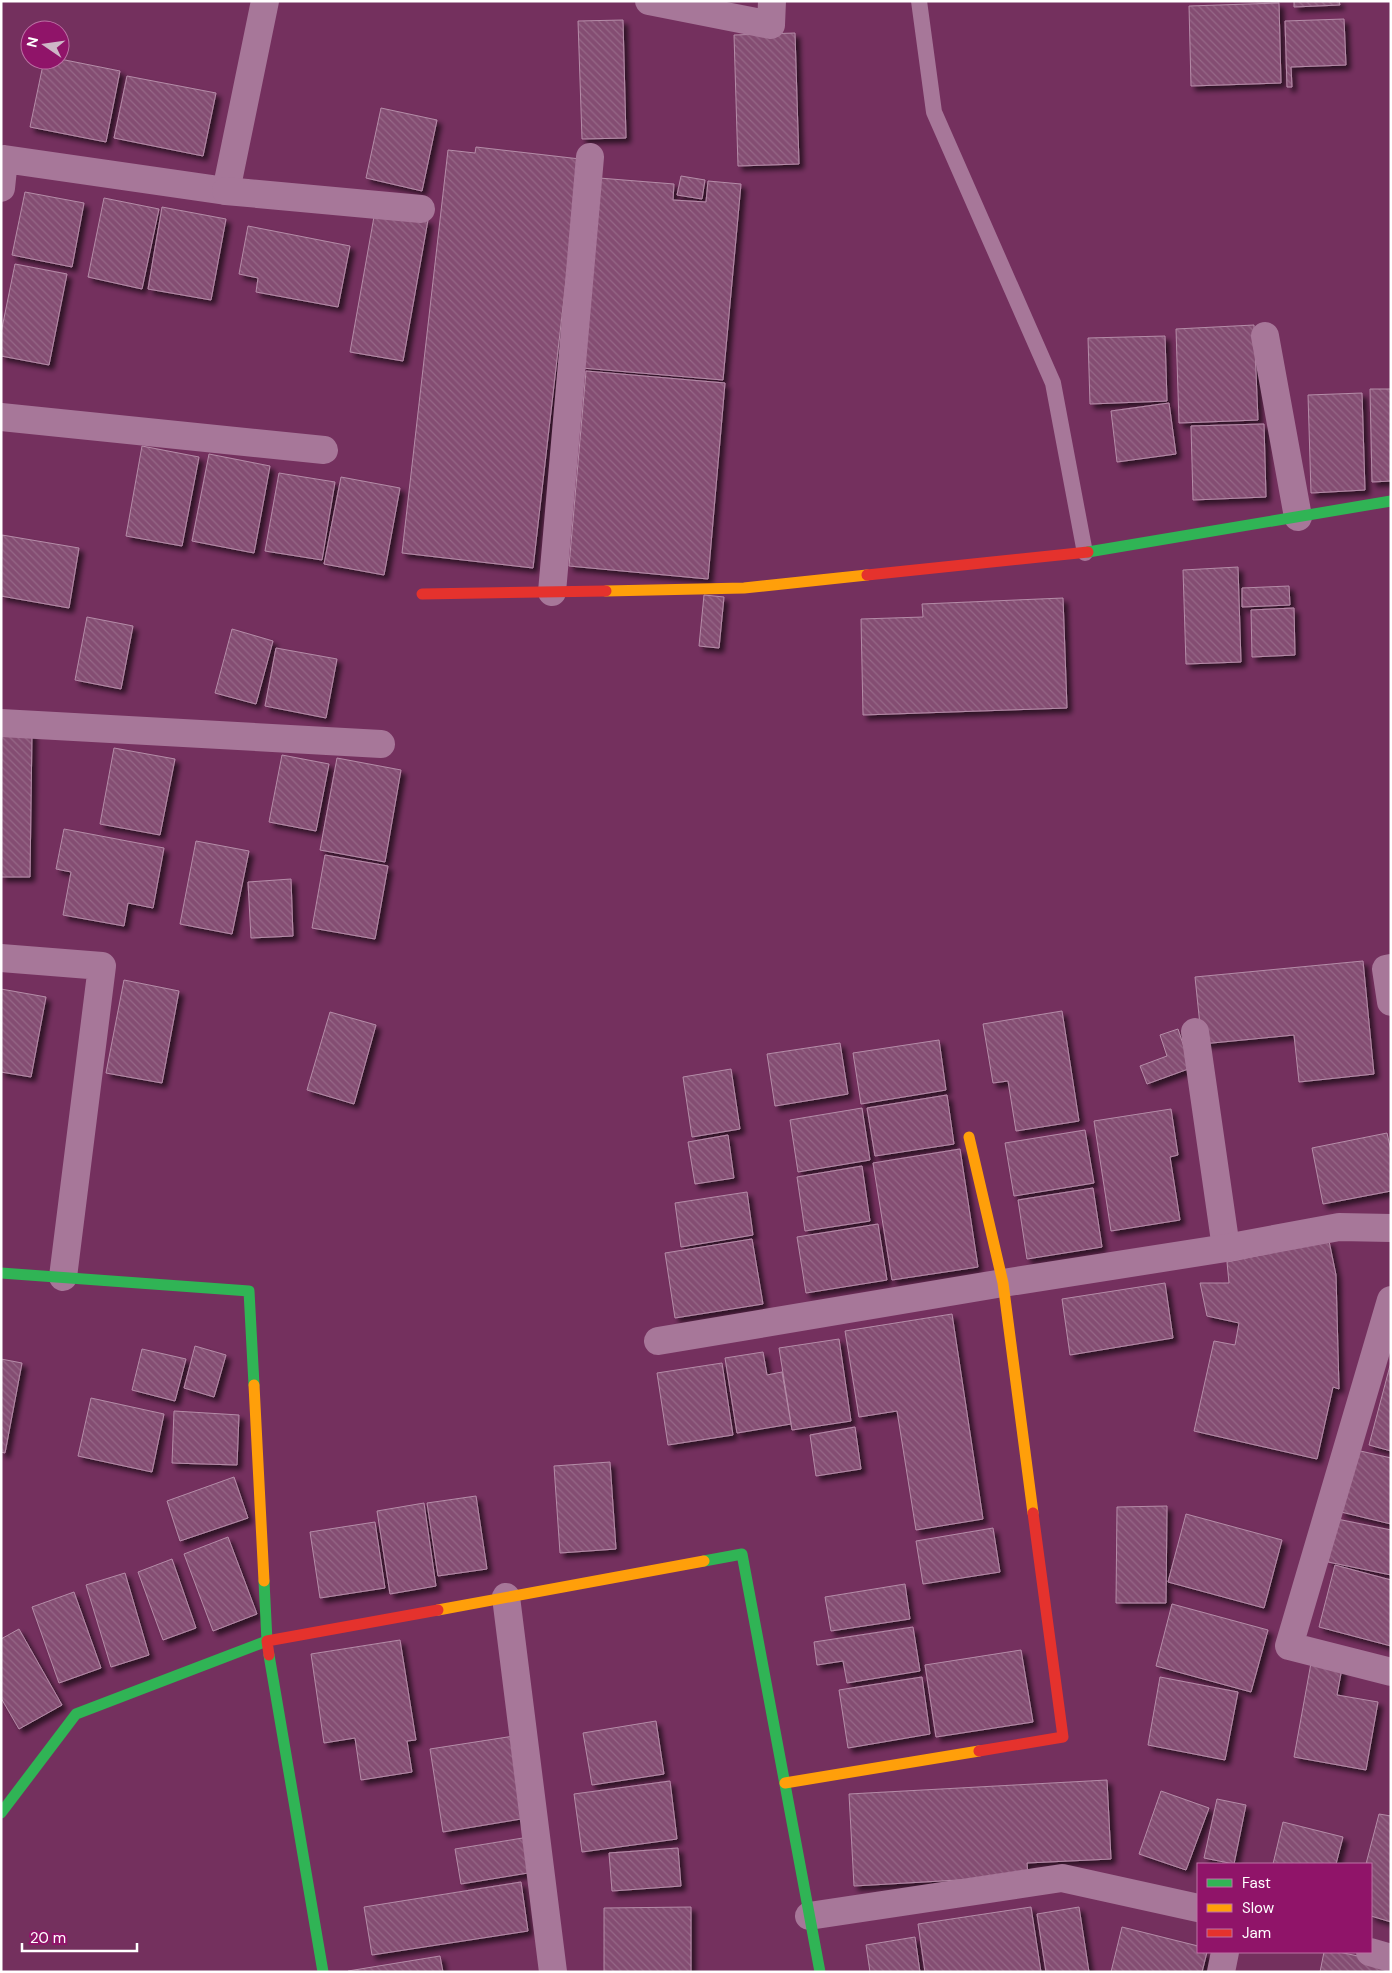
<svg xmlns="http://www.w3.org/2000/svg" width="1392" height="1973" viewBox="0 0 1392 1973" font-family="'DM Sans',sans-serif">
	<defs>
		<pattern id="building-back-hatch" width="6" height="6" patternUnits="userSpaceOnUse" patternTransform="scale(1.25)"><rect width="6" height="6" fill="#844d72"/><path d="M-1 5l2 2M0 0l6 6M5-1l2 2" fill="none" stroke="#966887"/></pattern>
		<filter id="shadow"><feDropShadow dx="4.5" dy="4.5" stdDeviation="2.5" flood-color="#0009"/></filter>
	</defs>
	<rect width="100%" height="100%" fill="#74305e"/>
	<g fill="url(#building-back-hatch)" stroke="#b58ca8" filter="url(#shadow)">
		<path d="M1294,1H1339L1340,5L1294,7Z"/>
		<path d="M1279,3L1281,83L1191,86L1189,6Z"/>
		<path d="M1344,19L1346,65L1291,67L1292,87H1287L1285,21Z"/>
		<path d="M623,20L626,138L582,139L578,21Z"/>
		<path d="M795,33L799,164L738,166L734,35Z"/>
		<path d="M60,59L120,71L106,142L30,127L44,60Z"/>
		<path d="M127,76L216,93L203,156L114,138Z"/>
		<path d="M381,108L437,120L422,191L366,178Z"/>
		<path d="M476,147L580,159L533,568L402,553L448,150L475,153Z"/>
		<path d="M681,176L705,180L702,199L677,195Z"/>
		<path d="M599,178L674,184L673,200L706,202L708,181L741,184L723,380L582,368Z"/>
		<path d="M25,192L84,203L72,267L12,255Z"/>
		<path d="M104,198L159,209L142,289L88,277Z"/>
		<path d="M162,207L226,219L211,300L148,289Z"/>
		<path d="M375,211L428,220L403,361L350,352Z"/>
		<path d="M248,226L350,246L338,307L256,292L258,278L239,274Z"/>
		<path d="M15,264L67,274L49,365L1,356V333Z"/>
		<path d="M1254,325L1258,420L1179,423L1176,329Z"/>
		<path d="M1165,336L1167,401L1090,404L1088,338Z"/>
		<path d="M586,371L725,383L708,579L569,566Z"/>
		<path d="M1370,389H1391V481L1372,482Z"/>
		<path d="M1362,393L1365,490L1311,493L1308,395Z"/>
		<path d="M1169,403L1176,454L1117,462L1111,411Z"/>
		<path d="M1264,424L1266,497L1193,500L1191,426Z"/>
		<path d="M142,446L199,457L182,546L126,536Z"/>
		<path d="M209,454L270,466L254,553L192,541Z"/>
		<path d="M279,473L335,482L322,560L265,551Z"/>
		<path d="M341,477L400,488L384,575L324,564Z"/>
		<path d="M2,535L79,548L69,608L1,596Z"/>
		<path d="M1238,567L1241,662L1186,664L1183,570Z"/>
		<path d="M1289,586L1290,605L1242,607V588Z"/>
		<path d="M704,595L724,597L719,648L699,646Z"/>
		<path d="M1063,598L1067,708L863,715L861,619L923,617L922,604Z"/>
		<path d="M1294,608L1295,655L1252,657L1251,610Z"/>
		<path d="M87,617L133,626L121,689L75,680Z"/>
		<path d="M232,629L273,641L256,704L215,693Z"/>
		<path d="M276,648L337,659L326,718L265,706Z"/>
		<path d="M1,732H32L30,877H1Z"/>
		<path d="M114,748L175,759L160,835L100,824Z"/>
		<path d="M282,755L329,764L316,831L269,822Z"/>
		<path d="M337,758L401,770L385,862L320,850Z"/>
		<path d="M64,829L164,848L153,908L128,903L124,926L63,915L71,872L56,869Z"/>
		<path d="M196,841L249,851L232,934L180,924Z"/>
		<path d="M325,855L388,866L375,939L312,928Z"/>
		<path d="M291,879L293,936L251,938L248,882Z"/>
		<path d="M1363,961L1374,1074L1299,1082L1294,1035L1202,1044L1195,977Z"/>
		<path d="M124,980L179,991L162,1083L106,1073Z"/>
		<path d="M1,989L46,997L31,1077L1,1072Z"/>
		<path d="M1062,1011L1079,1121L1016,1131L1008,1081L993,1083L983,1024Z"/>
		<path d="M330,1012L376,1025L354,1104L307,1090Z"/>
		<path d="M1178,1029L1191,1068L1147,1084L1140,1066L1167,1056L1160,1035Z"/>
		<path d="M939,1040L946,1090L861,1104L853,1053Z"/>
		<path d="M840,1043L848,1094L775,1106L767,1054Z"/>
		<path d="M731,1069L740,1129L692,1137L683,1077Z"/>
		<path d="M947,1095L954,1144L875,1156L867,1108Z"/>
		<path d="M862,1108L870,1160L798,1172L790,1120Z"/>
		<path d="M1171,1109L1178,1155L1170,1157L1180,1220L1111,1231L1094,1121Z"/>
		<path d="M1085,1130L1094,1183L1014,1196L1005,1143Z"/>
		<path d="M1387,1133L1391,1151V1191L1323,1204L1312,1148Z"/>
		<path d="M728,1135L734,1178L695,1184L688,1142Z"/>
		<path d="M960,1149L978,1267L892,1280L873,1163Z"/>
		<path d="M862,1166L870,1221L805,1231L797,1177Z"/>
		<path d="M1093,1188L1102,1247L1027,1259L1018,1200Z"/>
		<path d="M747,1192L753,1235L681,1247L675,1203Z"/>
		<path d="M878,1224L887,1280L806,1293L797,1237Z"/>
		<path d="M752,1239L763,1304L675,1318L665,1253Z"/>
		<path d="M1329,1241L1336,1275L1339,1389L1333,1387L1317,1459L1194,1431L1214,1341L1235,1345L1239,1323L1207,1316L1200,1283H1229L1227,1262Z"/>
		<path d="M1165,1283L1173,1338L1070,1355L1062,1299Z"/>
		<path d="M952,1314L983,1519L916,1530L897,1411L859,1417L845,1331Z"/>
		<path d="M839,1339L851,1421L792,1430L779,1348Z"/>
		<path d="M195,1346L226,1355L214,1397L184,1388Z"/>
		<path d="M142,1349L186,1359L175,1401L132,1390Z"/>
		<path d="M763,1352L767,1375L782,1372L791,1424L737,1433L725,1358Z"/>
		<path d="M1,1359L22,1363L5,1453L1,1452Z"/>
		<path d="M1391,1362V1451L1369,1445Z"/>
		<path d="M722,1363L733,1435L668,1445L657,1373Z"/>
		<path d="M91,1398L164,1414L152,1472L78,1456Z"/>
		<path d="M174,1411L239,1415L237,1465L172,1463Z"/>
		<path d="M855,1427L861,1469L816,1476L810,1435Z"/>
		<path d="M1356,1450L1391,1458V1524L1341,1512Z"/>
		<path d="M610,1462L616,1549L560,1553L554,1466Z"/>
		<path d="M234,1477L248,1518L180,1541L167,1501Z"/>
		<path d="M476,1496L487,1569L438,1576L427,1503Z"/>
		<path d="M424,1503L436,1586L390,1594L377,1511Z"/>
		<path d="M1167,1506L1166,1603H1116L1117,1507Z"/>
		<path d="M1186,1514L1282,1540L1264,1608L1168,1582Z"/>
		<path d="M1337,1519L1391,1530V1575L1328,1562Z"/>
		<path d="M375,1522L385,1588L320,1598L310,1532Z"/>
		<path d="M993,1528L1000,1572L923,1584L916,1541Z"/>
		<path d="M228,1537L257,1614L213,1631L184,1554Z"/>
		<path d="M172,1559L196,1628L163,1640L138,1572Z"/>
		<path d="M1335,1565L1391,1580V1646L1319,1627Z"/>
		<path d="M125,1573L149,1655L111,1667L86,1585Z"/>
		<path d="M905,1584L910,1619L831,1631L825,1597Z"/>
		<path d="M74,1592L101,1668L59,1683L32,1607Z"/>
		<path d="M1172,1604L1268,1630L1251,1692L1156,1666Z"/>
		<path d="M913,1627L920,1671L847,1683L843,1661L817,1665L814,1642Z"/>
		<path d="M19,1629L62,1705L19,1729L1,1698V1639Z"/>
		<path d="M400,1640L416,1740L407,1741L412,1772L361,1780L355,1738L324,1743L311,1654Z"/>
		<path d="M1021,1650L1033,1722L936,1737L925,1665Z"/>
		<path d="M1311,1663L1342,1668L1337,1695L1378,1702L1366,1770L1294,1757Z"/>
		<path d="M922,1677L930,1734L848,1748L839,1690Z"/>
		<path d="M1160,1677L1238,1692L1225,1760L1148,1745Z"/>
		<path d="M656,1721L664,1774L592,1785L583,1733Z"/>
		<path d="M514,1736L527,1818L443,1832L430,1749Z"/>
		<path d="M1107,1780L1111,1859L1027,1863L1028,1876L854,1886L849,1794Z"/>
		<path d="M670,1781L677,1839L582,1852L574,1794Z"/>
		<path d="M1161,1791L1209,1808L1186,1870L1139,1854Z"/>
		<path d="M1217,1799L1246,1805L1234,1864L1204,1858Z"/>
		<path d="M1379,1814L1391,1816V1922L1371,1916V1864H1366Z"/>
		<path d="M1283,1822L1343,1837L1336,1864H1273Z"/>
		<path d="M529,1837L534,1872L461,1884L455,1849Z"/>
		<path d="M678,1848L681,1886L612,1891L609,1853Z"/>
		<path d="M521,1882L528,1931L372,1955L364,1907Z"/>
		<path d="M691,1907V1972H604V1908Z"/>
		<path d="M1031,1907L1041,1972H925L918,1924Z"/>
		<path d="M1079,1907L1089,1972H1046L1037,1914Z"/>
		<path d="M1122,1927L1198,1946V1952H1207L1202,1972H1111Z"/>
		<path d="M915,1937L920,1972H870L866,1945Z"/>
		<path d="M1324,1952H1339L1391,1963V1972H1320Z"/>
		<path d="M440,1956L443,1972H348V1971Z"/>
	</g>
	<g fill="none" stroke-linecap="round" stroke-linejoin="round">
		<path stroke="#a77799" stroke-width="16" d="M919,1L934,112L1053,383L1085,553"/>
		<g stroke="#a77799" stroke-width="28">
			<path d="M649,1L771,25L772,1"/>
			<path d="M1,188L4,159L226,191L265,1"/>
			<path d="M226,191L421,209"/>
			<path d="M1265,336L1298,517"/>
			<path d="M1,417L324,450"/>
			<path d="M552,592L590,157"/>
			<path d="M1,723L381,744"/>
			<path d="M1,958L102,966L63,1277"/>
			<path d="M1391,968L1386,969L1391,1002"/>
			<path d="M1195,1032L1226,1248"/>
			<path d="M1391,1300L1289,1646L1391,1672"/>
			<path d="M658,1341L1003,1283L1226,1248L1339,1227L1391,1228"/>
			<path d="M506,1597L553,1972"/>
			<path d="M809,1916L1062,1878L1198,1908"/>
			<path d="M1370,1952L1391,1958"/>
			<path d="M1221,1972L1225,1952"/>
		</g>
		<g stroke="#30b455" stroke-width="11">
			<path d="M1088,552L1391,501"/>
			<path d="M1,1273L249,1291L254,1385"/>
			<path d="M704,1561L742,1554L820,1972"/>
			<path d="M269,1655L323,1972"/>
			<path d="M1,1813L76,1714L267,1641L264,1581"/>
		</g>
		<g stroke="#ff9f0a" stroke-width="11">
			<path d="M606,591L744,588L867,575"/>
			<path d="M969,1137L1003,1283L1033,1513"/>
			<path d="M254,1385L264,1581"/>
			<path d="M438,1610L704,1561"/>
			<path d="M785,1783L979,1751"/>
		</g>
		<g stroke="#e5322d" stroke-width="11">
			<path d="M867,575L1088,552"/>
			<path d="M422,594L606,591"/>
			<path d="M269,1655L267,1641L438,1610"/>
			<path d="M979,1751L1063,1737L1033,1513"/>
		</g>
	</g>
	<rect width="1392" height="1973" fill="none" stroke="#ffffff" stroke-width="5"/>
	<rect x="1197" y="1863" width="175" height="90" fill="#901469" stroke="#bc72a5"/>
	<rect x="1207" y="1879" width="25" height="8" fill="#30b455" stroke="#bc72a5"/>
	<text x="1242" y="1888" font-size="15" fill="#ffffff">Fast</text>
	<rect x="1207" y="1904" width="25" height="8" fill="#ff9f0a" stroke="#bc72a5"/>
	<text x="1242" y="1913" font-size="15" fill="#ffffff">Slow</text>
	<rect x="1207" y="1929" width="25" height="8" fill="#e5322d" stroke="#bc72a5"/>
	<text x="1242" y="1938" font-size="15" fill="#ffffff">Jam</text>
	<g transform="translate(45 45) rotate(283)"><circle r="24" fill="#901469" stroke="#bc72a5"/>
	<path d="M0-4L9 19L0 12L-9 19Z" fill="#ceb7c7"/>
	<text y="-8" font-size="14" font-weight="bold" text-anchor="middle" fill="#ffffff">N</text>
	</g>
	<path d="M22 1943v8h115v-8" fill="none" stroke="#ffffff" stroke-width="2.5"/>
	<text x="30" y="1943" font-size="15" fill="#ffffff" stroke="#901469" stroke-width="4" paint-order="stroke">20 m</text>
</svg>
